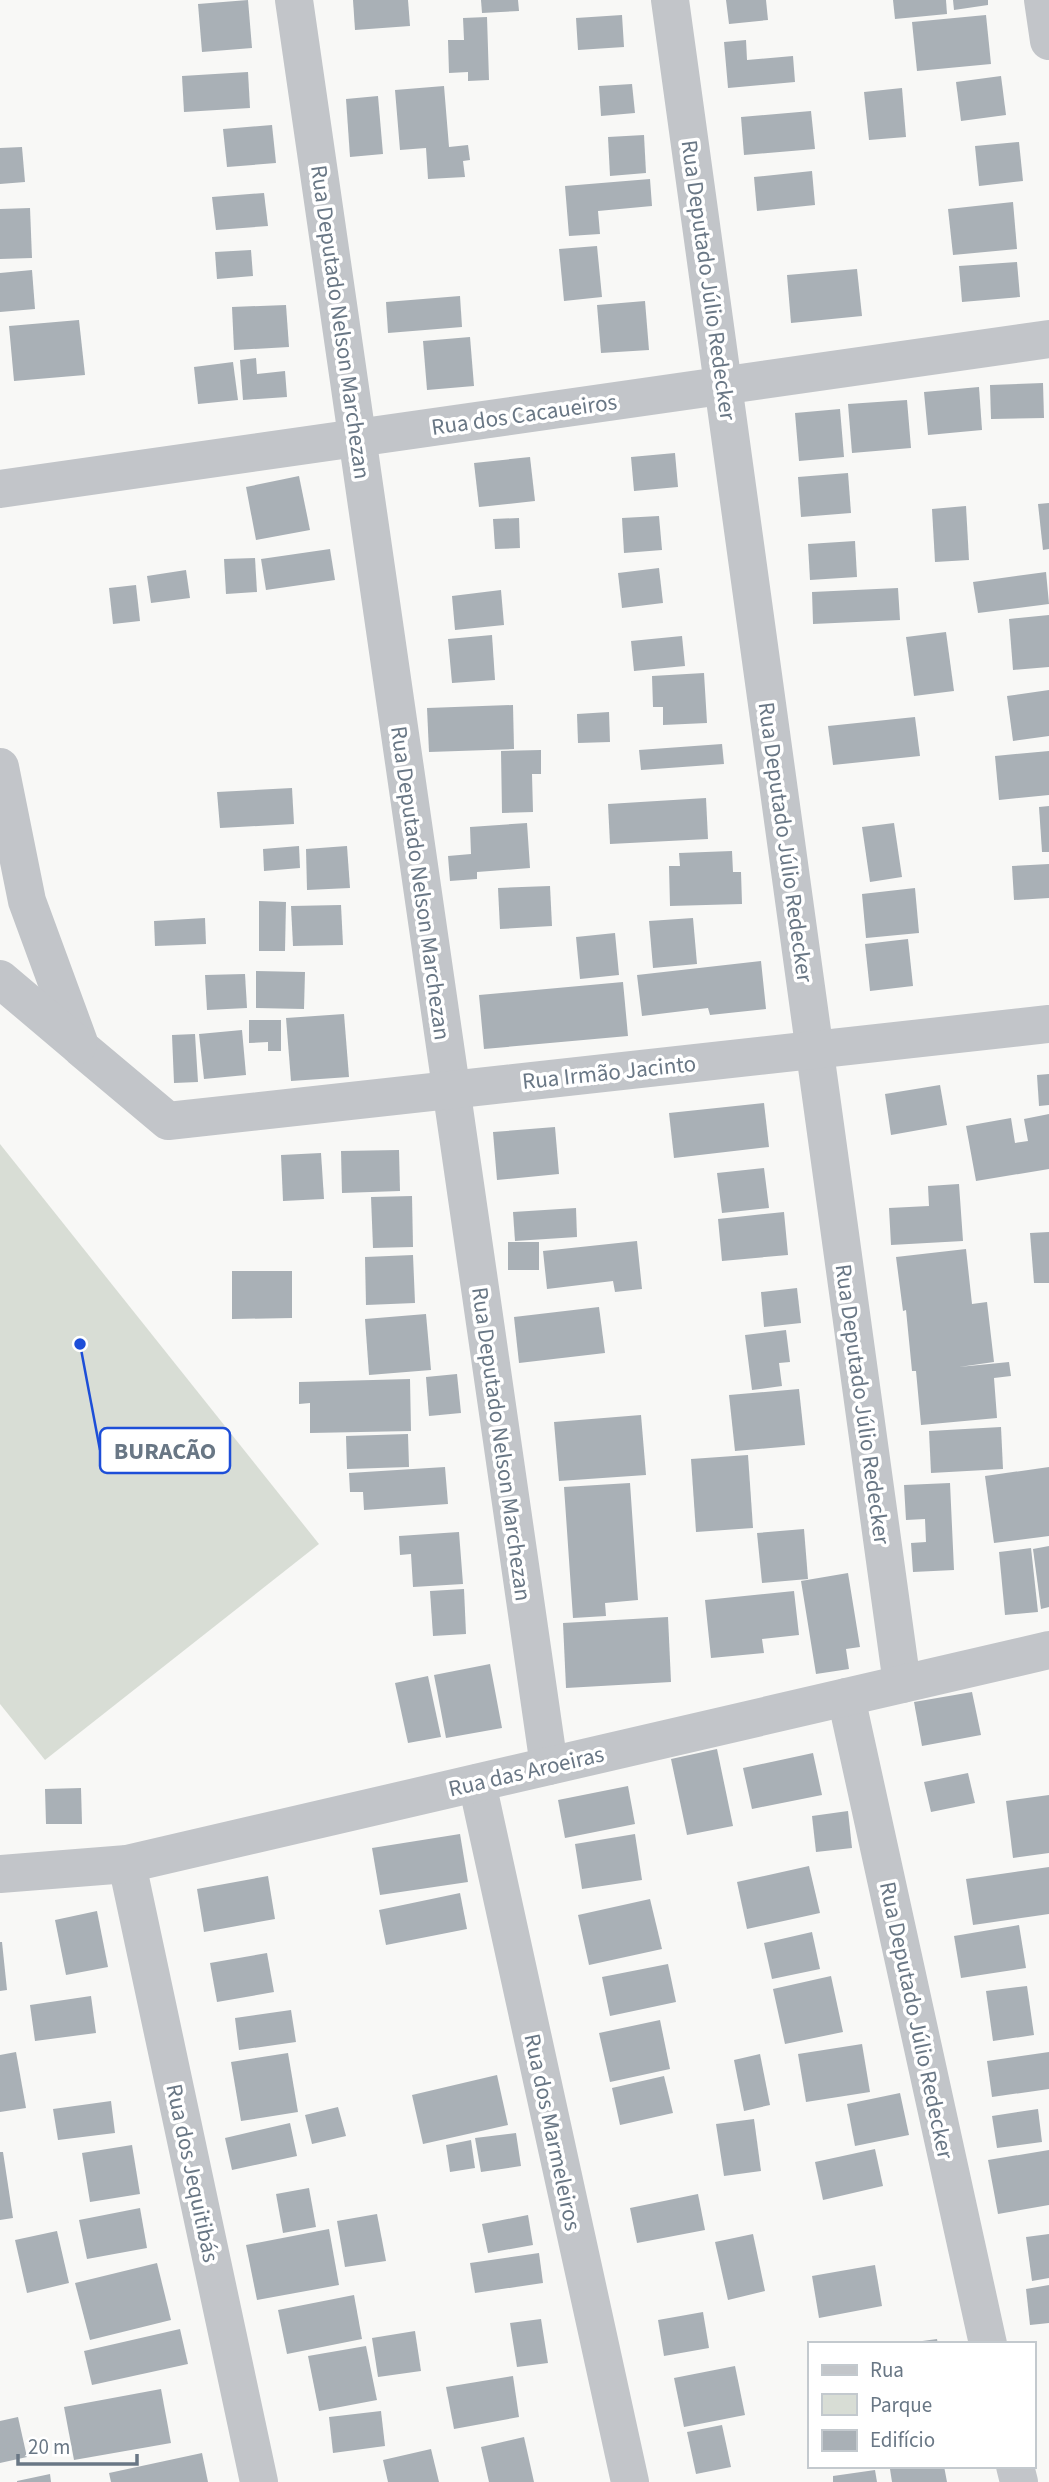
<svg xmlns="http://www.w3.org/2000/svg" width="1049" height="2482" viewBox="0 0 1049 2482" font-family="'Source Sans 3',sans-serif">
	<rect width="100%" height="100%" fill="#f8f8f6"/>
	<path fill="#d8ddd5" d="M0,1144L319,1544L45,1760L0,1704Z"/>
	<g fill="#a9b0b6">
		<path d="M248,0L252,48L202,52L198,4Z"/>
		<path d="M353,0H408L410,26L355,30Z"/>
		<path d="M481,0H518L519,11L482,13Z"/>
		<path d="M726,0H766L768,20L729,24Z"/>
		<path d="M893,0H946L947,14L895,19Z"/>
		<path d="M953,0H988V5L954,10Z"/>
		<path d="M622,15L624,47L578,50L576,18Z"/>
		<path d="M986,15L991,64L917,71L912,22Z"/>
		<path d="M487,17L489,80L468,81V72L449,73L448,40H464L463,18Z"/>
		<path d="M746,40L747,60L793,56L795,82L728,88L724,42Z"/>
		<path d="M248,72L250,108L184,112L182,76Z"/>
		<path d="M1001,76L1006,115L961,121L956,82Z"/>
		<path d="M632,84L635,113L601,116L599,86Z"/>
		<path d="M444,86L449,147L468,145L470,160L463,161L465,177L428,179L426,148L400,150L395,90Z"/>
		<path d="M902,88L906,137L869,140L864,92Z"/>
		<path d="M378,96L383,154L350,157L346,99Z"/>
		<path d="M811,111L815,149L744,155L741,117Z"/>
		<path d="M272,125L276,163L227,167L223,129Z"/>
		<path d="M644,135L646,173L610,176L608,137Z"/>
		<path d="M1019,142L1023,181L979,186L975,146Z"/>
		<path d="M22,147L25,182L0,184V148Z"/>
		<path d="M812,171L815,205L757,211L754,177Z"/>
		<path d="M650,179L652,206L598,211L600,234L569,236L565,186Z"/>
		<path d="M264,193L268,226L216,230L212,197Z"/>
		<path d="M1013,202L1017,249L953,255L948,209Z"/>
		<path d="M30,208L32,258L0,259V209Z"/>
		<path d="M597,246L602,297L564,301L559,249Z"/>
		<path d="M251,250L253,276L217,279L215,252Z"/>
		<path d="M1017,262L1020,297L962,302L959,266Z"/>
		<path d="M857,269L862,316L791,323L787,275Z"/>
		<path d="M32,270L35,309L0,312V273Z"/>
		<path d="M460,296L462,327L388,333L386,302Z"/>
		<path d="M645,301L649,350L601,353L597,305Z"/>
		<path d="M286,305L289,347L234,350L232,307Z"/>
		<path d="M79,320L85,375L14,381L9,326Z"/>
		<path d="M470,337L474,386L427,390L423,341Z"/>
		<path d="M256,358L257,374L285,371L287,397L243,400L240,360Z"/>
		<path d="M233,362L238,400L198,404L194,367Z"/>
		<path d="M1043,383L1044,418L991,419L990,385Z"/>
		<path d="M979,387L982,430L928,435L924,392Z"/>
		<path d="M907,400L911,448L852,453L848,404Z"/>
		<path d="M840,409L844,457L799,461L795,413Z"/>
		<path d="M675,453L678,487L634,491L631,457Z"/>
		<path d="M530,457L535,501L479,507L474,463Z"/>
		<path d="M848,473L851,513L801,517L798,477Z"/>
		<path d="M299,476L310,530L256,540L246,487Z"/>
		<path d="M1049,503V549L1043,550L1038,504Z"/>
		<path d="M966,506L969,560L935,562L932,509Z"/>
		<path d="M659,516L662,550L624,553L622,518Z"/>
		<path d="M519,518L520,548L495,549L493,519Z"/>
		<path d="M855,541L857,577L810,580L808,544Z"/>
		<path d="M330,549L335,580L266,590L261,559Z"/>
		<path d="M255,558L257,592L226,594L224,559Z"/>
		<path d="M659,568L663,603L622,608L618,573Z"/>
		<path d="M186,570L190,598L151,603L147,576Z"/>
		<path d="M1046,572L1049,604L978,613L973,582Z"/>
		<path d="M136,585L140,621L113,624L109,588Z"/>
		<path d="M898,588L900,620L813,624L812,592Z"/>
		<path d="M501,590L504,625L455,630L452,596Z"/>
		<path d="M1049,615V667L1013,670L1009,619Z"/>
		<path d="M946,632L954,691L914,696L906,637Z"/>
		<path d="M492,635L495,680L452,683L448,639Z"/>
		<path d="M682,636L685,666L634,671L631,641Z"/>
		<path d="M704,673L707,723L663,725V707H653L652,676Z"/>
		<path d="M1049,690V736L1013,741L1007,696Z"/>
		<path d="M513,705L514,749L429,752L427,708Z"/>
		<path d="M609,712L610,742L578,743L577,714Z"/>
		<path d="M915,717L920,756L833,765L828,726Z"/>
		<path d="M722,744L724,764L641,770L639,750Z"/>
		<path d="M541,750V774H532L533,812L502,813L501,751Z"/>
		<path d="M1049,751V795L999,800L995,756Z"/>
		<path d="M292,788L294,824L220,828L217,792Z"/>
		<path d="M706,798L708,839L610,844L608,804Z"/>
		<path d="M1049,806V852H1042L1039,807Z"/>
		<path d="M527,823L530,868L477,872V879L450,881L448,856L471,854L470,827Z"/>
		<path d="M894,823L902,877L870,882L862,827Z"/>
		<path d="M299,846L300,868L264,871L263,849Z"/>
		<path d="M347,846L350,888L307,890L306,849Z"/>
		<path d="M732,851L733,872H741L742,904L670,906L669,866H680L679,853Z"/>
		<path d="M1049,864V898L1014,900L1012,866Z"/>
		<path d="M550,886L552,926L500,929L498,888Z"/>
		<path d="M915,888L919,933L866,938L862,894Z"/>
		<path d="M259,901L286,902L285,951H259Z"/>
		<path d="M341,905L343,945L293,946L291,906Z"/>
		<path d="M205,918L206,944L155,946L154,921Z"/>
		<path d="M693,918L697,964L653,968L649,921Z"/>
		<path d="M615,933L619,975L580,979L576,937Z"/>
		<path d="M908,939L913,986L870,991L865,944Z"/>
		<path d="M761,961L766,1009L710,1015L708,1008L642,1016L637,975Z"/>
		<path d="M256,971L305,972L304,1009L256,1008Z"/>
		<path d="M245,974L247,1008L207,1010L205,975Z"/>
		<path d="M623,982L628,1036L484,1049L479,995Z"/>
		<path d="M344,1014L349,1077L291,1081L286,1018Z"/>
		<path d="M249,1020H281V1051H268V1042L249,1043Z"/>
		<path d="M242,1030L246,1075L204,1079L199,1034Z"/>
		<path d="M195,1034L198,1082L174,1083L172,1035Z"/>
		<path d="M1049,1074V1105L1039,1106L1037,1075Z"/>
		<path d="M940,1085L947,1125L891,1135L885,1094Z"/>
		<path d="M764,1103L769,1147L674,1158L669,1113Z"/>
		<path d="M1049,1114V1169L976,1181L966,1126L1011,1118L1015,1143L1028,1141L1024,1119Z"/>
		<path d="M555,1127L559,1174L497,1180L493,1132Z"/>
		<path d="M399,1150L400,1191L342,1193L341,1151Z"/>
		<path d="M321,1153L324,1199L283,1201L281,1155Z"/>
		<path d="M764,1168L769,1208L722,1213L717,1173Z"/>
		<path d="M959,1184L963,1241L891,1245L889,1208L929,1206L928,1186Z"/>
		<path d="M412,1196L413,1247L373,1248L371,1197Z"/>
		<path d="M576,1208L577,1237L515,1241L513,1212Z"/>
		<path d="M784,1212L788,1255L722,1261L718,1219Z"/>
		<path d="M1049,1232V1283H1034L1030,1233Z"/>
		<path d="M637,1241L642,1289L615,1292L613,1281L547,1289L543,1251Z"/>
		<rect x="508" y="1242" width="31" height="28"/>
		<path d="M966,1249L972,1304L987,1302L994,1362L959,1367L1009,1362L1011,1376L994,1378L997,1418L921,1425L916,1371H912L906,1310L903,1311L896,1257Z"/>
		<path d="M413,1255L415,1303L366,1305L365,1257Z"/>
		<path d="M232,1271H292V1318L232,1319Z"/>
		<path d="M797,1288L801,1323L764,1327L761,1292Z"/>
		<path d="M599,1307L605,1353L519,1363L514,1317Z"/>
		<path d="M426,1314L431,1370L369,1375L365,1319Z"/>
		<path d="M786,1330L790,1362L779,1363L782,1386L752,1390L745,1335Z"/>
		<path d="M457,1374L461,1413L429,1416L426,1377Z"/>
		<path d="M410,1379L411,1431L310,1433V1403L299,1404V1382Z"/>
		<path d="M799,1389L805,1445L735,1451L729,1395Z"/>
		<path d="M641,1415L646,1475L559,1481L554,1422Z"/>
		<path d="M1001,1427L1003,1469L931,1473L929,1431Z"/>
		<path d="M408,1434L409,1467L347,1469L346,1436Z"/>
		<path d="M748,1455L753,1528L696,1532L691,1459Z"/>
		<path d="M445,1467L448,1504L364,1510L363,1492H350L349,1473Z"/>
		<path d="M1049,1467V1536L994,1543L985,1476Z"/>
		<path d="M630,1483L638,1600L605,1603L606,1616L573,1618L564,1487Z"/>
		<path d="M950,1483L954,1570L913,1572L911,1543L926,1542L925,1519L906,1520L904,1485Z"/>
		<path d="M804,1529L808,1579L762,1583L757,1533Z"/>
		<path d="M459,1532L463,1584L413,1587L411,1554L400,1555L399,1536Z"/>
		<path d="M1049,1546V1607L1041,1609L1033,1549Z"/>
		<path d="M1031,1548L1038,1612L1005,1615L999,1552Z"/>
		<path d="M848,1573L860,1647L846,1649L849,1669L816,1674L801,1581Z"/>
		<path d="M464,1589L466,1634L433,1636L430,1591Z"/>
		<path d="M794,1591L799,1635L762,1639L764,1653L711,1658L705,1600Z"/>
		<path d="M668,1617L671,1682L566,1688L563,1623Z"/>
		<path d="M490,1664L502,1728L446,1738L434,1675Z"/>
		<path d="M428,1676L441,1737L408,1743L395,1683Z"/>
		<path d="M972,1692L981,1735L922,1746L914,1702Z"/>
		<path d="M717,1749L733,1826L687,1835L671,1759Z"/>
		<path d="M813,1753L822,1795L752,1809L743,1768Z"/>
		<path d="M968,1773L975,1803L931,1812L924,1782Z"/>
		<path d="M628,1786L635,1824L565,1838L558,1800Z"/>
		<path d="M81,1788L82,1824H46L45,1789Z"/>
		<path d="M1049,1795V1853L1013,1858L1006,1801Z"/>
		<path d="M848,1811L852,1848L816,1852L812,1816Z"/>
		<path d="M460,1834L468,1882L380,1895L372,1848Z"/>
		<path d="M635,1834L642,1880L582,1889L575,1844Z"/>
		<path d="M809,1866L820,1913L747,1929L737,1882Z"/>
		<path d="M1049,1867V1914L973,1925L966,1879Z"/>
		<path d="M268,1876L275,1919L204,1932L197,1889Z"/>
		<path d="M460,1893L467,1929L386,1945L379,1910Z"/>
		<path d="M650,1899L662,1949L589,1965L578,1915Z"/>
		<path d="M97,1911L108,1967L66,1975L55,1920Z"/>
		<path d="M1019,1925L1026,1968L961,1978L954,1936Z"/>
		<path d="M812,1932L820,1969L772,1979L764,1943Z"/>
		<path d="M0,1942H2L7,1990L0,1991Z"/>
		<path d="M267,1953L274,1992L217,2002L210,1963Z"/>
		<path d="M668,1964L676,2002L610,2016L602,1977Z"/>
		<path d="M831,1976L843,2032L785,2044L773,1989Z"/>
		<path d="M1027,1986L1034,2035L993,2041L986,1991Z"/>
		<path d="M91,1996L96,2033L35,2041L30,2005Z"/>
		<path d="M291,2010L296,2042L239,2050L235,2018Z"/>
		<path d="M660,2020L670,2069L610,2082L599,2033Z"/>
		<path d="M862,2044L870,2092L806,2102L798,2054Z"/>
		<path d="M16,2052L26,2108L0,2112V2055Z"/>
		<path d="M1049,2052V2089L992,2097L987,2061Z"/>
		<path d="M288,2053L298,2112L241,2121L231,2062Z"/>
		<path d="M760,2054L770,2105L744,2111L734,2060Z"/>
		<path d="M497,2075L508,2125L423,2144L412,2095Z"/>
		<path d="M664,2076L673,2113L620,2125L612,2088Z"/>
		<path d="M900,2093L909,2135L855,2146L847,2104Z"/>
		<path d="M111,2101L115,2133L58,2140L53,2109Z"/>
		<path d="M338,2107L346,2136L312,2144L305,2115Z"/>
		<path d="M1038,2109L1042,2142L997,2148L992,2116Z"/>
		<path d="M754,2119L761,2171L724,2176L716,2124Z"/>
		<path d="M290,2123L297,2156L232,2170L225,2138Z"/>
		<path d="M516,2133L521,2166L481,2172L475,2138Z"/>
		<path d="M471,2140L475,2168L450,2172L446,2145Z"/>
		<path d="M132,2145L140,2194L90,2202L82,2153Z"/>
		<path d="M875,2149L883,2186L823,2200L815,2162Z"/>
		<path d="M1049,2150V2205L998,2214L988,2160Z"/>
		<path d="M0,2152H3L13,2218L0,2220Z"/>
		<path d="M309,2188L316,2227L283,2233L276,2194Z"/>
		<path d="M698,2194L705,2230L637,2243L630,2208Z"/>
		<path d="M140,2208L147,2248L87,2259L79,2220Z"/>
		<path d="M377,2214L386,2261L345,2267L337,2221Z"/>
		<path d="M528,2215L533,2245L488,2253L482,2224Z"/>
		<path d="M329,2229L339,2285L257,2300L246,2245Z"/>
		<path d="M57,2231L69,2283L27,2293L15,2240Z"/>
		<path d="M753,2234L765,2291L728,2300L715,2242Z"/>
		<path d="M1049,2234V2278L1032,2281L1026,2237Z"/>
		<path d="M539,2253L543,2283L475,2293L470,2263Z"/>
		<path d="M157,2263L171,2320L90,2340L75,2283Z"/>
		<path d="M875,2265L882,2306L819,2318L812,2276Z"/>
		<path d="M1049,2285V2323L1030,2325L1026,2289Z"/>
		<path d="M354,2295L362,2339L287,2354L278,2310Z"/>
		<path d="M703,2312L709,2348L664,2356L658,2320Z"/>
		<path d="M541,2319L548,2363L517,2367L510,2323Z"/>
		<path d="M180,2329L188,2364L92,2385L84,2351Z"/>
		<path d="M415,2331L421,2371L378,2377L372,2338Z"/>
		<path d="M937,2339L938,2344H915V2342Z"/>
		<path d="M366,2346L377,2400L319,2411L308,2356Z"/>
		<path d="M735,2366L745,2415L684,2427L674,2378Z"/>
		<path d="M513,2376L519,2417L454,2429L446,2387Z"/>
		<path d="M161,2389L171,2443L74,2460L64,2407Z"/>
		<path d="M381,2411L385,2446L333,2453L329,2417Z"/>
		<path d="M18,2417L27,2457L0,2463V2421Z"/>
		<path d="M722,2425L731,2467L696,2474L687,2432Z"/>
		<path d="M524,2437L534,2482H489L481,2447Z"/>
		<path d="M431,2449L439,2482H388L383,2460Z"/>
		<path d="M202,2453L208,2482H111L109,2473Z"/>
		<path d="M906,2466H944L947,2482H892L890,2469Z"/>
		<path d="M875,2470L877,2482H833V2476Z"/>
		<path d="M50,2474L51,2482H17V2481Z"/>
	</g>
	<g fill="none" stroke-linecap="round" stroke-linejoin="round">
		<g stroke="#c2c5c9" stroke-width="38">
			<path d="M294,0L549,1766"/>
			<path d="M670,0L902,1684"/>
			<path d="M1043,0L1049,41"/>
			<path d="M0,489L1049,339"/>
			<path d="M0,767L27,901L81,1048L168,1121L1049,1024"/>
			<path d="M0,979L78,1045"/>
			<path d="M846,1697L988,2344"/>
			<path d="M477,1783L630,2482"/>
			<path d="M127,1864L259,2482"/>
			<path d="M0,1874L127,1864L1049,1650"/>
			<path d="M1015,2466L1019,2482"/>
		</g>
	</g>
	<g text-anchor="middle" stroke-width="7" stroke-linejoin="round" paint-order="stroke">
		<g font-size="23" fill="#697785" stroke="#fff">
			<text transform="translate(709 280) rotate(82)" y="8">Rua Deputado Júlio Redecker</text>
			<text transform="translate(341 322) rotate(82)" y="8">Rua Deputado Nelson Marchezan</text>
			<text transform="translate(524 414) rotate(-8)" y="8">Rua dos Cacaueiros</text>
			<text transform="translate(786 842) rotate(82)" y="8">Rua Deputado Júlio Redecker</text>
			<text transform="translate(421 883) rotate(82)" y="8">Rua Deputado Nelson Marchezan</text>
			<text transform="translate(609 1072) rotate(-6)" y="8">Rua Irmão Jacinto</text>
			<text transform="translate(863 1404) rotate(82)" y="8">Rua Deputado Júlio Redecker</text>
			<text transform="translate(502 1444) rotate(82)" y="8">Rua Deputado Nelson Marchezan</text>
			<text transform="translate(526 1771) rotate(-13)" y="8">Rua das Aroeiras</text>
			<text transform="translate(917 2020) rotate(78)" y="8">Rua Deputado Júlio Redecker</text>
			<text transform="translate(553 2132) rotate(78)" y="8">Rua dos Marmeleiros</text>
			<text transform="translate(193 2173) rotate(78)" y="8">Rua dos Jequitibás</text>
		</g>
	</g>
	<path fill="none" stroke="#1d4ed8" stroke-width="2.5" d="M80 1344L100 1450"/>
	<circle fill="#1d4ed8" stroke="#fff" stroke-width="2.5" cx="80" cy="1344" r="7"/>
	<rect fill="#fff" stroke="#1d4ed8" stroke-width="2.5" x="100" y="1428" width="130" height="45" rx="7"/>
	<g font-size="24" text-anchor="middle" font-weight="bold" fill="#697785">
		<text x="165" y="1459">BURACÃO</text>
	</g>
	<rect x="808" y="2342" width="228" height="126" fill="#ffffff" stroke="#c3c9ce" stroke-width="2"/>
	<rect x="822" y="2365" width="35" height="10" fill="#c2c5c9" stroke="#c3c9ce" stroke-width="2"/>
	<text x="870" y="2377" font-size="21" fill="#697785">Rua</text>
	<rect x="822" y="2394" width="35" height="21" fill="#d8ddd5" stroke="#c3c9ce" stroke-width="2"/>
	<text x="870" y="2412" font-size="21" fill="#697785">Parque</text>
	<rect x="822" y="2430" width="35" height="21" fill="#a9b0b6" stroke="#c3c9ce" stroke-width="2"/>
	<text x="870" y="2447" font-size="21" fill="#697785">Edifício</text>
	<path d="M18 2454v10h119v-10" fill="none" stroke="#697785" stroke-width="3.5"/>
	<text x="28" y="2454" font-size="21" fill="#697785" stroke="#ffffff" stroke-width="5" paint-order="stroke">20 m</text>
</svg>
